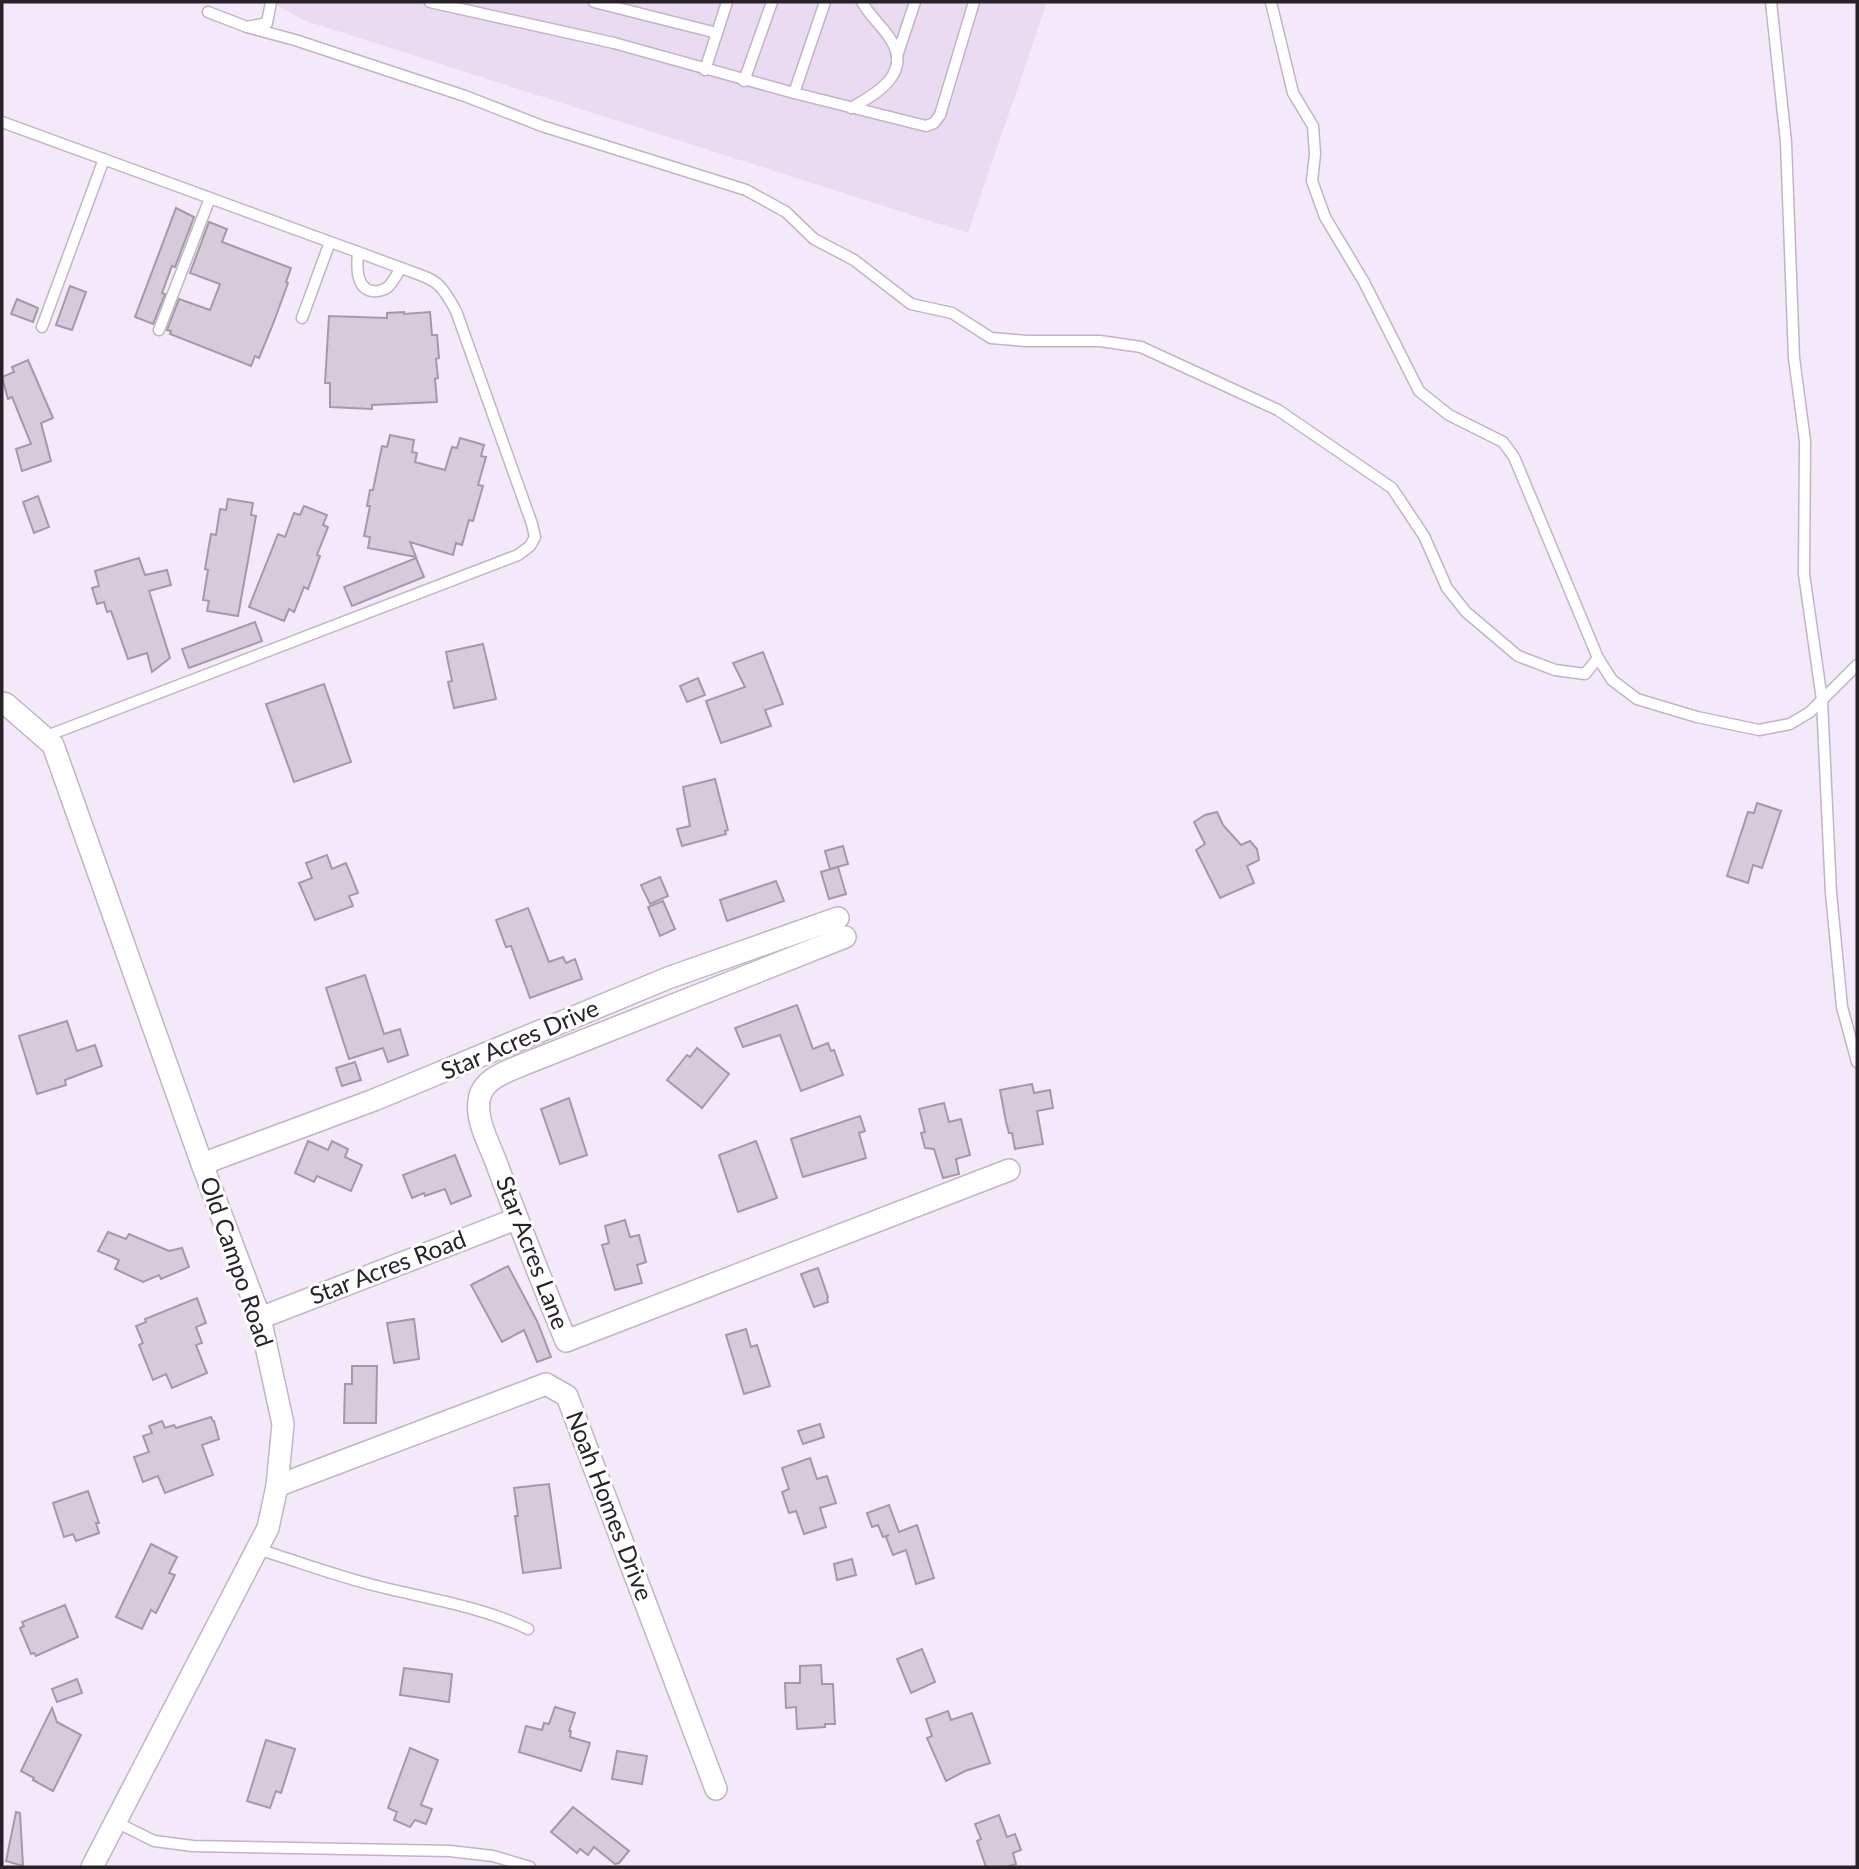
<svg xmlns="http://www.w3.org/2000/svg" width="1859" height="1869" viewBox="0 0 1859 1869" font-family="Lato,sans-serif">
	<rect width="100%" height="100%" fill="#f4e9fa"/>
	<path fill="#ebdbf2" d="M272,2H1047L968,233L303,20Z"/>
	<g fill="#d6cbdb" stroke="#a499a9" stroke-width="2">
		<path d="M176,208L194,217L175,267L172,266L162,293L165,294L153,324L135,317Z"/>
		<path d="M209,222L227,229L222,242L291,268L286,282L288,283L273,324L259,358L255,356L251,366L170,334L171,331L167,330L179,299L210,310L220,284L190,273Z"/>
		<path d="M70,286L86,292L72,330L56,325Z"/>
		<path d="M17,299L38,308L33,322L11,314Z"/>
		<path d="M404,312V314L430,312L432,335H437L439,358L436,359L438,378L435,379L437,402L372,405V409L330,407V383H325L329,316L387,318V313Z"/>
		<path d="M28,360L53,418L41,423L51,461L22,471L16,449L31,444L12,397L8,399L2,377L14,372L12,367Z"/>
		<path d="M390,435L414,440L412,452L417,453L415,462L445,470L452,447L457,448L460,438L484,445L481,456L486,457L478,485L483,486L473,521L469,520L462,545L456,543L453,555L410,542L416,557L368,548L370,537L364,536L370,506H367L370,490H373L382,446L387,447Z"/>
		<path d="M38,496L49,527L34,533L23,502Z"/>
		<path d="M228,499L253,503L251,515L256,516L238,616L207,611L209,601L203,600L208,570L205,569L211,534L216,535L220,509L226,510Z"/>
		<path d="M304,506L327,515L323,525L328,527L317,555L320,556L308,589L304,587L294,612L289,609L284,621L249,607L278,534L285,537L294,513L300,515Z"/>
		<path d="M139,558L145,575L167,570L171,585L149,591L170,658L152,672L147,653L128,659L111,611L107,612L104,602L97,604L92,588L99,586L95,571Z"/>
		<path d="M416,558L424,577L352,606L344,587Z"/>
		<path d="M255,622L262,641L189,668L182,649Z"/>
		<path d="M483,644L496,699L454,708L448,682L452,681L446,652Z"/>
		<path d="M763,652L783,704L765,710L771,726L721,743L706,701L745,687L733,663Z"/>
		<path d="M698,678L705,695L687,702L680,686Z"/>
		<path d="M324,684L351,762L294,782L266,704Z"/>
		<path d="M715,779L728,830L725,831L726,834L682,846L677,829L690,826L683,787Z"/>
		<path d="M1757,803L1781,811L1762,868L1753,865L1748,883L1727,876L1748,812L1754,813Z"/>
		<path d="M1217,812L1223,825L1241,845L1250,841L1257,849L1259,860L1247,866L1254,883L1220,898L1196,850L1205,844L1194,822L1205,815Z"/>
		<path d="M843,846L848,864L830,869L825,851Z"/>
		<path d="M327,855L332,869L346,863L358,893L349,896L353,906L315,920L299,883L312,878L306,863Z"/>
		<path d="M838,867L846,894L829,899L821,872Z"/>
		<path d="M660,877L668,896L650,904L641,885Z"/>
		<path d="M776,881L784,901L727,921L720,900Z"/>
		<path d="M663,901L675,929L660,936L648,907Z"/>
		<path d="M528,908L549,962L563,957L566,963L575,959L582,979L530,998L511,946L506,947L496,920Z"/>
		<path d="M365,975L384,1034L400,1029L408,1055L388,1062L383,1048L349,1059L326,988Z"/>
		<path d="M797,1005L813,1049L828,1043L831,1051L834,1050L843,1075L801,1091L780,1035L743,1047L735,1028Z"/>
		<path d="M67,1021L77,1051L95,1045L102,1066L65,1080L66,1085L37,1094L19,1036Z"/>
		<path d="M697,1048L729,1074L702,1108L667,1080L687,1055L690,1057Z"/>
		<path d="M355,1062L361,1080L342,1086L336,1068Z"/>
		<path d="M1032,1084L1034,1093L1050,1090L1053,1108L1037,1111L1043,1144L1015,1149L1012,1133H1009L1006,1122L1000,1090Z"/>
		<path d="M569,1098L587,1155L560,1164L541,1109Z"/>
		<path d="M944,1103L949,1122L961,1119L970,1155L956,1159L959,1174L943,1178L934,1149L925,1148L921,1133L925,1132L919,1109Z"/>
		<path d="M860,1116L865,1131L859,1133L866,1158L803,1177L791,1139Z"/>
		<path d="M308,1141L328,1150L332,1141L348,1149L345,1157L362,1165L351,1191L317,1176L314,1182L295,1173Z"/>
		<path d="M756,1141L777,1198L738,1212L719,1155Z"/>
		<path d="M455,1155L471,1196L451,1204L445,1189L425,1196L424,1193L412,1198L403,1175Z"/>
		<path d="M625,1220L630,1237L639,1235L646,1262L637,1265L642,1283L615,1290L602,1245L609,1243L605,1226Z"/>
		<path d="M108,1232L126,1239L129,1234L169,1251L182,1248L189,1267L161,1279L159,1275L143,1282L115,1269L119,1260L98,1251Z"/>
		<path d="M508,1266L537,1321L551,1357L537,1362L524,1330L502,1342L471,1285Z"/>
		<path d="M818,1268L828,1297L827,1298L828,1302L814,1307L801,1274Z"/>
		<path d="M197,1298L206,1323L196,1327L202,1343L196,1345L207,1373L172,1388L166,1374L153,1380L139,1345L143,1343L136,1326L146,1322L145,1319Z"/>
		<path d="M414,1319L419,1359L394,1363L387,1323Z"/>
		<path d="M746,1329L751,1347L757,1345L770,1386L744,1394L726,1335Z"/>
		<path d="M352,1366H377L376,1423H344L345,1384H352Z"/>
		<path d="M211,1417L213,1421H214L219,1439L202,1445L213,1475L165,1493L158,1476L143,1482L134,1457L149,1452L143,1436L152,1433L149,1426L162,1421L165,1428L174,1425L176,1428Z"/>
		<path d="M820,1424L824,1437L803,1444L798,1431Z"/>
		<path d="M810,1458L817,1479L827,1476L836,1503L820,1508L826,1527L804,1534L796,1511L789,1513L782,1492L789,1489L782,1468Z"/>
		<path d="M549,1484L561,1568L523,1573L515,1516H518L514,1488Z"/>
		<path d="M88,1491L99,1523H96L99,1533L76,1541L73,1534L64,1537L63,1534L53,1503Z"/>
		<path d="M889,1505L899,1532L917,1525L934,1578L916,1584L906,1550L893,1555L886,1537L889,1535L883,1537L878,1525L872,1527L867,1513Z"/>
		<path d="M151,1544L177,1557L169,1573L175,1575L156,1613L151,1610L142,1629L116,1617Z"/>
		<path d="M852,1559L856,1575L837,1580L834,1564Z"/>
		<path d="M65,1605L78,1637L36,1656L34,1653L31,1654L20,1628L24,1626L22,1622Z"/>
		<path d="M922,1649L935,1682L911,1693L897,1659Z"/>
		<path d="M821,1665L822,1684H833L835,1724H825V1727L797,1729L796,1707L786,1708L785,1683H800V1666Z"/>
		<path d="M404,1668L452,1674L449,1702L400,1695Z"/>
		<path d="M77,1679L82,1693L57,1702L52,1689Z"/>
		<path d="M555,1707L575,1713L569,1731H571L570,1737L590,1743L581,1771L519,1752L526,1726L542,1730L544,1723L549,1724Z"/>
		<path d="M52,1708L57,1722L81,1735L53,1791L33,1780L34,1778L21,1771Z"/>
		<path d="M948,1711L951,1720L972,1713L990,1763L965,1771L946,1781L927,1738L932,1736L926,1719Z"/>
		<path d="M266,1740L295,1749L281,1793L276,1791L270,1808L247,1801Z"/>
		<path d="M410,1748L438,1760L421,1805L432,1809L426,1824L415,1820L410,1827L394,1820L397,1812L388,1808Z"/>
		<path d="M617,1751L647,1756L642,1784L612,1779Z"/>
		<path d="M573,1807L629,1851L619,1863L615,1864L594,1847L588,1855L580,1849L577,1853L551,1832Z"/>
		<path d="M16,1812L20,1813L23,1866L6,1861Z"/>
		<path d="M999,1815L1007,1837L1015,1834L1021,1850L1013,1853L1016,1864L1006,1867H986L977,1841L981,1839L975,1824Z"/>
	</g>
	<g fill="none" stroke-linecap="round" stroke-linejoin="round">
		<g stroke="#c0b5c5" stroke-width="13">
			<g id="service">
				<path d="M430,2L614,43L794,93L825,2"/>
				<path d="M594,2L717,33"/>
				<path d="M1271,2L1293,93L1313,126L1315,154L1312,181L1325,217L1364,282L1419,391L1449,415L1503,442L1514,457L1598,658L1612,680L1637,699L1697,717L1759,730L1790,724L1810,712L1857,665"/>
				<path d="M1771,2L1786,142L1794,358L1805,441L1804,574L1822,700L1831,893L1842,1007L1857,1062"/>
				<path d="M208,12L247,27L267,23L271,2"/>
				<path d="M247,27L295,40L465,96L542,126L746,190L786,212L814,239L854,260L911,304L952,313L991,338L1026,341H1100L1141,347L1278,410L1392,488L1424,536L1447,588L1466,612L1518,656L1555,670L1585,674L1598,658"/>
				<path d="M897,56L915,2"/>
				<path d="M705,70L727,2"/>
				<path d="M744,81L772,2"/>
				<path d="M794,93L926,126L934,123L940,115L974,2"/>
				<path d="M851,108C878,93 914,72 889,37C881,25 869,15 862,2"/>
				<path d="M2,122L210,198L159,330"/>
				<path d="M210,198L330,242L302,318"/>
				<path d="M330,242L358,252C357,265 355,288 372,291C377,292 384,290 388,287C393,282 397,274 401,268L358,252"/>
				<path d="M42,327L104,159"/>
				<path d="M44,737L518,555L530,546L535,537L532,524L456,311C438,278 436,281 401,268"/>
				<path d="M257,1549C297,1561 336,1576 377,1586C428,1599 480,1606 528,1629"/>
				<path d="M116,1822L154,1841L193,1846L450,1851L493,1856L530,1867"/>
			</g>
		</g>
		<g stroke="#c0b5c5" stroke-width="24">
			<g id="minor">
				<path d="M2,703L6,704L53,745L202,1164L260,1318L283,1424L277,1486L268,1528L92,1867"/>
				<path d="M845,937L522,1065C505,1072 481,1080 479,1101C476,1120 489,1144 496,1162C518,1222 542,1282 566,1341L1009,1170"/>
				<path d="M202,1164L374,1100L668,978L838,918"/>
				<path d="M260,1318L516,1219"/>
				<path d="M277,1486L546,1384L567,1396L716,1789"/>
			</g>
		</g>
		<use href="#service" stroke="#fff" stroke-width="10"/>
		<use href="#minor" stroke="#fff" stroke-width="21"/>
	</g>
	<g text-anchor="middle" stroke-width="6" stroke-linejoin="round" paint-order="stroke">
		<g font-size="24" fill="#262228" stroke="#fff">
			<text transform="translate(520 1040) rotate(-23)" y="8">Star Acres Drive</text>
			<text transform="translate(532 1253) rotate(69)" y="8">Star Acres Lane</text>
			<text transform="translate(236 1262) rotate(71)" y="8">Old Campo Road</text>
			<text transform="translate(388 1268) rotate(-21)" y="8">Star Acres Road</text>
			<text transform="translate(609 1506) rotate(69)" y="8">Noah Homes Drive</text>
		</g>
	</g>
	<rect width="1859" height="1869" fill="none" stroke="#262228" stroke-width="7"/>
</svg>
